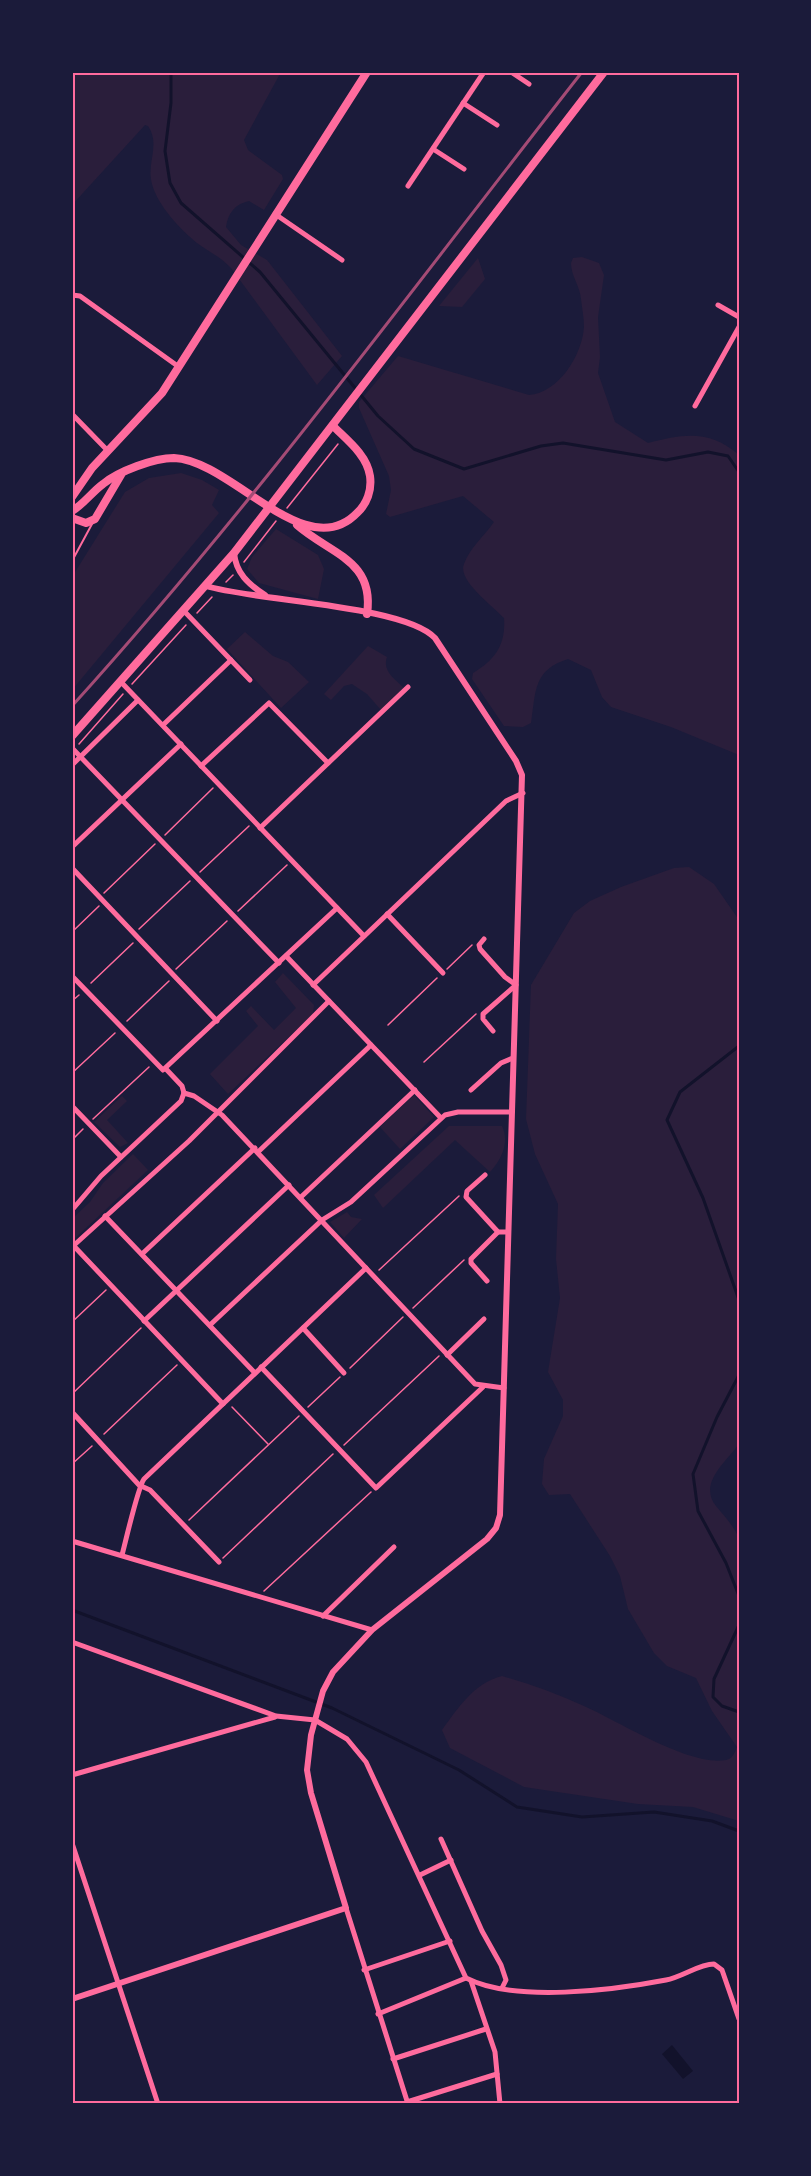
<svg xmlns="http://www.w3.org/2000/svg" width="811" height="2176" viewBox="0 0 811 2176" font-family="'Source Sans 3',sans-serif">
	<rect width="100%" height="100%" fill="#1b1b3a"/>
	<g fill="#2a1e3b">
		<path d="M72,72H281L244,140L248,150L282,175L283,179L264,210L249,201C235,204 228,213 226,227L241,245L267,260L342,356L317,385L231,268C221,257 209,252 197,243C180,229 158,206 152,184C146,163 161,145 148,126L145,125L72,205Z"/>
		<path d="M582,257L599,263L604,275L598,317L600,357L598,373L615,422L648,443C683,434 709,429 739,455V755L671,727L611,707L602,697L591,670L568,659C533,670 536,691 531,723L523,727L504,726L472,679L473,673C495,660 506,645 504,618C493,606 457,580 464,564C469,549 485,535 494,522L463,496L390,517L386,514L391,490L389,476L359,408V402L398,356L529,395C558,393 582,356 584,327C584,318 582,308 581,299C580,286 571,276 571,263L573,258Z"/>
		<path d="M478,258L485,279L462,307L439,306Z"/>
		<path d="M181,473L202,480L219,490L212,505L219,513L72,690V577L125,492L149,478Z"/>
		<path d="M276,529L318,555L324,569L318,599L259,583L247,569L252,557Z"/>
		<path d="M245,632L273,656L288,662L309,682L281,708L227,649Z"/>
		<path d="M368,646L387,657C382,671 395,679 404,688L381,710L367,694L352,684L344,686L331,700L324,694Z"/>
		<path d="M689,867L714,884L739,920V1444C726,1462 698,1483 716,1506C725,1517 733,1525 739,1538V1821L693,1807L638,1804L524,1787L450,1748L442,1730C458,1708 474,1683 502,1676C530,1684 558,1694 584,1706C618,1721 690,1767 726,1760C733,1759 735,1752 737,1747L712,1711L696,1678L667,1666L654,1653L628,1609L620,1576L610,1556L570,1494L549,1495L542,1484L544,1459L563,1416V1400L548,1372L560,1298L556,1259L558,1204L535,1154L526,1119L531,985L574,913L590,901L621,887L674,868Z"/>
		<path d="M283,973L314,1005L313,1014L228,1094L210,1074L258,1026L246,1011L251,1006L274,1030L296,1008L275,982Z"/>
		<path d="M414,1095L434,1117L400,1149L380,1127Z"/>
		<path d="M122,1096L127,1101L107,1120L128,1143L120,1147L94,1122Z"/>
		<path d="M449,1126H502C510,1143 501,1160 490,1172L455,1140L383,1208L374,1195Z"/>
		<path d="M133,1154L148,1170L72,1241V1219L90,1202L103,1183Z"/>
		<path d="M347,1212L351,1217L362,1219L344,1238L330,1222Z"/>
	</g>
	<path fill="#12122b" d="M672,2045L693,2071L683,2079L662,2054Z"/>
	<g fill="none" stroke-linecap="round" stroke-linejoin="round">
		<g stroke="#12122b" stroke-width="3">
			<path d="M171,72V103L165,151L170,183L181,203L260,272L378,416L414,449L464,469L541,446L563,443L666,460L708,452L728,456L739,472"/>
			<path d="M739,1046L680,1092L667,1120L703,1198L739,1300"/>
			<path d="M739,1375L717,1417L693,1474L698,1511L726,1563L739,1596"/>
			<path d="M72,1610L332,1708L459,1770L517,1807L582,1817L654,1812L712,1821L739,1831"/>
			<path d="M739,1625L714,1679L713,1697L722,1706L739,1712"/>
			<path d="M739,1773V1777"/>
		</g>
		<g stroke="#ff6b9d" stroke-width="1.5">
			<path d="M287,508L338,444"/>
			<path d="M244,562L276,521"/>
			<path d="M226,582L233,575"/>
			<path d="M197,613L212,597"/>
			<path d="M132,684L186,625"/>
			<path d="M79,744L123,694"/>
			<path d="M165,835L213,788"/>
			<path d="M200,872L249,826"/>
			<path d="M104,893L155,844"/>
			<path d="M238,911L287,865"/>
			<path d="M139,929L190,881"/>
			<path d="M72,932L99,906"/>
			<path d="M176,969L227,921"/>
			<path d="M447,969L472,945"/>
			<path d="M91,983L133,943"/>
			<path d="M72,1001L79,995"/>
			<path d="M127,1021L169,981"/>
			<path d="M388,1025L437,978"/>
			<path d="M424,1062L476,1014"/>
			<path d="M72,1073L115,1033"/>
			<path d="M93,1119L149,1067"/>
			<path d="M72,1140L83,1129"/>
			<path d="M379,1270L459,1196"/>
			<path d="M413,1308L464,1260"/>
			<path d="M72,1322L106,1290"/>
			<path d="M350,1368L403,1317"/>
			<path d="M72,1394L141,1328"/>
			<path d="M232,1407L268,1444"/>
			<path d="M308,1407L340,1377"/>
			<path d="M104,1434L177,1365"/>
			<path d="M344,1445L439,1356"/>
			<path d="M72,1464L92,1446"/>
			<path d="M189,1520L299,1416"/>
			<path d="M223,1558L333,1454"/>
			<path d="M264,1591L371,1492"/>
		</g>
		<path stroke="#ff6b9d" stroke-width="2" d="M72,561L92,524"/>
		<g stroke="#ff6b9d" stroke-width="5">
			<path d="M511,72L529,84"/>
			<path d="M463,103L497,125"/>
			<path d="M433,149L464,169"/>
			<path d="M408,186L484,72"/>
			<path d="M275,214L342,260"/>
			<path d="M72,295L80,296L179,367"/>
			<path d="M718,305L739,317"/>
			<path d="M695,406L739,327"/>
			<path d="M72,414L108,451"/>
			<path d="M184,611L250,680"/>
			<path d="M121,682L364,936"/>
			<path d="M163,725L231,660"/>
			<path d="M72,748L279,963"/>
			<path d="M72,765L138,700"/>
			<path d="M201,766L269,703L328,763"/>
			<path d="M260,828L408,687"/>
			<path d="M72,847L181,744"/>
			<path d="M72,868L217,1021"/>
			<path d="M387,914L443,973"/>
			<path d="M484,939L479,945L480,949L505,977L516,985L483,1014V1019L493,1031"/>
			<path d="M286,956L441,1118"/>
			<path d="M72,976L163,1070L337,908"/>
			<path d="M313,985L506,801L523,793"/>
			<path d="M166,1069L182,1086L184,1093"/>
			<path d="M471,1090L501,1063L513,1058"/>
			<path d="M184,1093L194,1096L222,1115L475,1384L504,1388"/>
			<path d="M72,1106L121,1157"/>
			<path d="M258,1152L371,1045"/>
			<path d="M485,1175L467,1191L466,1197L498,1232H508"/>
			<path d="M301,1197L415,1090"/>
			<path d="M72,1210L101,1176L181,1101L184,1093"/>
			<path d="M105,1216L255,1373"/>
			<path d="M72,1244L223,1404"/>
			<path d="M72,1247L189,1141L329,1001"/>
			<path d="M142,1254L255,1148"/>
			<path d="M487,1281L471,1263V1259L498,1232"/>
			<path d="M144,1321L289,1185"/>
			<path d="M210,1325L322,1220L351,1202L445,1115L458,1112H512"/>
			<path d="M303,1328L344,1373"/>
			<path d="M447,1355L484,1319"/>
			<path d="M261,1367L376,1488L483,1387"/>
			<path d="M72,1412L139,1485L150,1490L219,1562"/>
			<path d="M72,1541L372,1630"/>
			<path d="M122,1555C126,1540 138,1487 144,1479L366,1268"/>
			<path d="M323,1616L394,1547"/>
			<path d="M72,1642L276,1716L315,1720L347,1739L366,1762L466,1978C515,2003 614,1990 666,1980C682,1977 699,1964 714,1964L722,1970L739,2019"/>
			<path d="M72,1775L275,1717"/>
			<path d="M441,1839L482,1931L501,1965L506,1980L502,1988"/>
			<path d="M72,1843L158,2104"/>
			<path d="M420,1875L451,1860"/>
			<path d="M346,1908L408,2104"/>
			<path d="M364,1970L450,1941"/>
			<path d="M471,1981L495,2052L500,2104"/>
			<path d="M378,2014L466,1978"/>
			<path d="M393,2059L486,2029"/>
			<path d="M407,2102L497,2074"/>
		</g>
		<g stroke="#ff6b9d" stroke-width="6">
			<path d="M234,553C236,573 248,584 265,595"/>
			<path d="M72,1999L346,1908L311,1793L307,1770L311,1735L323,1691L333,1672L372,1630L487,1539L496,1528L500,1515L522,775L516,761L435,638C404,605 255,601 206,586"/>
		</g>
		<g stroke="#ff6b9d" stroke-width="8">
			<path d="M72,497L92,468L162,393L367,72"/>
			<path d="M72,511C84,504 92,492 103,484C119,471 154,458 174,458C231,460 306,566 357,513C367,504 372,490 370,476C367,455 347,440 333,426"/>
			<path d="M72,518L86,523L95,519L121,475"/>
			<path d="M297,525C330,554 375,560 367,614"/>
			<path d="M72,736L234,553L604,72"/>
		</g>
		<path stroke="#a44b75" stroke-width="3" d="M72,706C254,505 415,285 582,72"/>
	</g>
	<rect width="811" height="2176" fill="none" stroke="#1b1b3a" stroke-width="147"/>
	<rect x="74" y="74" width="664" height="2028" fill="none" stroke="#ff6b9d" stroke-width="2"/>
</svg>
